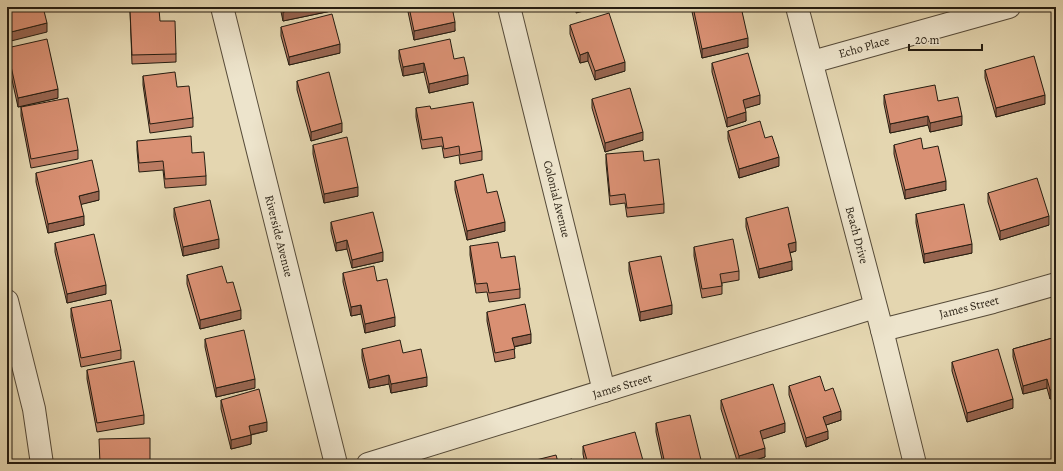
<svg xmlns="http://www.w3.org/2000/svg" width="1063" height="471" viewBox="0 0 1063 471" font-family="Alegreya,serif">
	<rect width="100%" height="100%" fill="#e4d6b0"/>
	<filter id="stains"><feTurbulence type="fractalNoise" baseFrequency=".005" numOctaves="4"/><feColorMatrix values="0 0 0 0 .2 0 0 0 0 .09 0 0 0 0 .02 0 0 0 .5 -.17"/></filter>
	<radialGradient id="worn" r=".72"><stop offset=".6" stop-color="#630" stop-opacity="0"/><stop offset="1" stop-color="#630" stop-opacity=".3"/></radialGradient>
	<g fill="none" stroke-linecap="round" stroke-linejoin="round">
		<g stroke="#564b39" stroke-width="24">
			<g id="minor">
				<path d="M222,7L336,464"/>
				<path d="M509,7L604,391"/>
				<path d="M797,7L882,330L915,464"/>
				<path d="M812,62L1009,7"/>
				<path d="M7,301L34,409L42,464"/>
				<path d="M882,330L993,302L1056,284"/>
				<path d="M368,464L875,307"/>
			</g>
		</g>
		<use href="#minor" stroke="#ede4cc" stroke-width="22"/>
	</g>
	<g fill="#bb7c63" stroke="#261d11">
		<path d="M280,7H336V10L283,21Z"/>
		<path d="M407,7H452L455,31L414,40Z"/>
		<path d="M691,7H741L748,47L702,58Z"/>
		<path d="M130,10L160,21L176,54V62L132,64Z"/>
		<path d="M570,25L625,71L595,80L588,61L580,63L570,34Z"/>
		<path d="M281,27L340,53L289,65L281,36Z"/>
		<path d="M7,48L58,98L18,107L7,57Z"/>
		<path d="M399,50L454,59L468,84L429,93L424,72L403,76L399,59Z"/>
		<path d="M1056,51V74L1052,61V52Z"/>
		<path d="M712,63L760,104L745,108L746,121L727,127L712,72Z"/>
		<path d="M985,70L1045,104L996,117L985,78Z"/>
		<path d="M143,76L177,87L193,118V127L150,133L143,85Z"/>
		<path d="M297,81L342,132L311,141L297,90Z"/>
		<path d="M884,95L938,101L962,125L930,132L928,125L890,133L884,104Z"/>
		<path d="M592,99L643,140L605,152L592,108Z"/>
		<path d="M21,107L78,150V159L31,168L21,116Z"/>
		<path d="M416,108L431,109L482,151V160L460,164L459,155L444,158L442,146L422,149L416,117Z"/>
		<path d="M728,131L779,166L739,178L728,139Z"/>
		<path d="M137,141L192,153L206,176V185L165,188L163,170L139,172L137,150Z"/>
		<path d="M313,145L358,196L324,203L313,154Z"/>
		<path d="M894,145L923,149L946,190L905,199L894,154Z"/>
		<path d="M606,154L644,161L664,204V213L627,217L625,203L610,205L606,163Z"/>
		<path d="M36,173L99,200L81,204L84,225L48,233L36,182Z"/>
		<path d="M1054,174H1056V191L1054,183Z"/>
		<path d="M455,181L487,193L505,231L467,240L455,190Z"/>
		<path d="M988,193L1049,225L1000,240L988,202Z"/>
		<path d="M174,208L219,248L183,256L174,217Z"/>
		<path d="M916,214L972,253L924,263L916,223Z"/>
		<path d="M746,218L796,251L790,253L792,270L759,278L746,227Z"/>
		<path d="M331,222L383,261L352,268L347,249L336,251L331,231Z"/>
		<path d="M55,243L106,294L67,303L55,252Z"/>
		<path d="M470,246L501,258L520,289V298L489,302L487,292L476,293L470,255Z"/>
		<path d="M694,247L739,271V280L722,283V294L702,298L694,256Z"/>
		<path d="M629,262L672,314L640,321L629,271Z"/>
		<path d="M343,273L377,281L395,326L365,333L361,314L351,316L343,282Z"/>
		<path d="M187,275L227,283L241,319L200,329L187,284Z"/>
		<path d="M71,308L121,350V359L81,367L71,317Z"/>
		<path d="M487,312L531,343L514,347L515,358L495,362L487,321Z"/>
		<path d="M1056,337V397L1050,399L1047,388L1023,394L1013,357V349Z"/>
		<path d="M205,339L255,388L216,397L205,347Z"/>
		<path d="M362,349L403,353L427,386L391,393L389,384L369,388L362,358Z"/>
		<path d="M952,362L1013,408L967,422L952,371Z"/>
		<path d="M87,370L144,415V424L97,432L87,379Z"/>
		<path d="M789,386L825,391L841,420L826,425L828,439L806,447L789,395Z"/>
		<path d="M221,400L267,431L251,435V444L231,449L221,409Z"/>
		<path d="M721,400L785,432L762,439L765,457L742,464H738L721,409Z"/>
		<path d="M656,423L702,464H663L656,432Z"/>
		<path d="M583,446L644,464H585L583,454Z"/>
	</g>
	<g fill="#986550" stroke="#261d11">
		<path d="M307,7H336V10L283,21V12Z"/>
		<path d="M576,7H599L576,13Z"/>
		<path d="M455,22V31L414,40V31Z"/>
		<path d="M47,23V32L7,42V33Z"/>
		<path d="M748,38V47L702,58V49Z"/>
		<path d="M340,44V53L289,65V57Z"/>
		<path d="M588,52V61L580,63V55Z"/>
		<path d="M625,62V71L595,80V71Z"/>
		<path d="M424,63V72L403,76V67Z"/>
		<path d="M468,75V84L429,93V84Z"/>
		<path d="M58,89V98L18,107V98Z"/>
		<path d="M760,95V104L743,109V100Z"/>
		<path d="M1045,95V104L996,117V108Z"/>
		<path d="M746,112V121L727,127V118Z"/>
		<path d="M928,116V125L890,133V124Z"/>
		<path d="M962,116V125L930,132V123Z"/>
		<path d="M342,123V132L311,141V132Z"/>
		<path d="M643,132V140L605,152V143Z"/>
		<path d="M779,157V166L739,178V169Z"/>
		<path d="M946,181V190L905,199V190Z"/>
		<path d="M358,187V196L324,203V194Z"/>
		<path d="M99,191V200L79,205V196Z"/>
		<path d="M84,216V225L48,233V224Z"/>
		<path d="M1049,216V225L1000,240V231Z"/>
		<path d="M505,222V231L467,240V231Z"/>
		<path d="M219,239V248L183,256V247Z"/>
		<path d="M347,240V249L336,251V243Z"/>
		<path d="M796,242V251L788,253V244Z"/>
		<path d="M972,244V253L924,263V254Z"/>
		<path d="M383,252V261L352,268V260Z"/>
		<path d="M792,261V270L759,278V269Z"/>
		<path d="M106,285V294L67,303V294Z"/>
		<path d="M361,305V314L351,316V307Z"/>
		<path d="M672,305V314L640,321V312Z"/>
		<path d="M241,310V319L200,329V320Z"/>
		<path d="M395,317V326L365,333V324Z"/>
		<path d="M531,334V343L512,347V338Z"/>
		<path d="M389,375V384L369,388V380Z"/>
		<path d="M427,377V386L391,393V384Z"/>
		<path d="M255,379V388L216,397V388Z"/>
		<path d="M1047,379V388L1023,394V386Z"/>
		<path d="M1056,388V397L1050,399V390Z"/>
		<path d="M1013,399V408L967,422V413Z"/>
		<path d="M841,411V420L823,426V417Z"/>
		<path d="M267,422V431L249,435V426Z"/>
		<path d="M785,423V432L760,440V431Z"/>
		<path d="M828,431V439L806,447V438Z"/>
		<path d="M251,435V444L231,449V440Z"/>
		<path d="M765,448V457L742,464H739V456Z"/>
	</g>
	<g fill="#d99073" stroke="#261d11">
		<path d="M7,7H43L47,23L7,33Z"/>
		<path d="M281,7H307L283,12Z"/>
		<path d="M409,7H452L455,22L414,31Z"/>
		<path d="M693,7H741L748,38L702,49Z"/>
		<path d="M159,9L160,21H175L176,54L132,55L130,10Z"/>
		<path d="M609,13L625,62L595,71L588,52L580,55L570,25Z"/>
		<path d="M332,14L340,44L289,57L281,27Z"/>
		<path d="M47,39L58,89L18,98L7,48Z"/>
		<path d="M450,39L454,59L464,57L468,75L429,84L424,63L403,67L399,50Z"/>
		<path d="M1056,51V65L1052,52Z"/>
		<path d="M748,53L760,95L743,100L746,112L727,118L712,63Z"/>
		<path d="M1034,56L1045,95L996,108L985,70Z"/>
		<path d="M175,72L177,87L189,86L193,118L150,124L143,76Z"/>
		<path d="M329,72L342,123L311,132L297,81Z"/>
		<path d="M935,85L938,101L958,97L962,116L930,123L928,116L890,124L884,95Z"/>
		<path d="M630,88L643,132L605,143L592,99Z"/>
		<path d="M68,98L78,150L31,159L21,107Z"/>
		<path d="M473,102L482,151L460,155L459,146L444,149L442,137L422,140L416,108L430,106L431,109Z"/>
		<path d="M760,121L765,138L772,136L779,157L739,169L728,131Z"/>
		<path d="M191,136L192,153L204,152L206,176L165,179L163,161L139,163L137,141Z"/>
		<path d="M347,137L358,187L324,194L313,145Z"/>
		<path d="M921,138L923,149L938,146L946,181L905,190L894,145Z"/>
		<path d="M643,151L644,161L659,159L664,204L627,208L625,194L610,196L606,154Z"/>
		<path d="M92,160L99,191L79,196L84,216L48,224L36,173Z"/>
		<path d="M483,174L487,193L497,191L505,222L467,231L455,181Z"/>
		<path d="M1054,174H1056V182Z"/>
		<path d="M1037,178L1049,216L1000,231L988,193Z"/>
		<path d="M210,200L219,239L183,247L174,208Z"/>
		<path d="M964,204L972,244L924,254L916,214Z"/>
		<path d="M788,207L796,242L788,244L792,261L759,269L746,218Z"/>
		<path d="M373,212L383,252L352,260L347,240L336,243L331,222Z"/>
		<path d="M94,234L106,285L67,294L55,243Z"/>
		<path d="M733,239L739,271L720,274L722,286L702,289L694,247Z"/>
		<path d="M498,242L501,258L515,256L520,289L489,293L487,283L476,284L470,246Z"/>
		<path d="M661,256L672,305L640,312L629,262Z"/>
		<path d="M222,266L227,283L233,282L241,310L200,320L187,275Z"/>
		<path d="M374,266L377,281L387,279L395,317L365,324L361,305L351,307L343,273Z"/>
		<path d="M111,300L121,350L81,358L71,308Z"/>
		<path d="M525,304L531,334L512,338L515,349L495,353L487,312Z"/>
		<path d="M244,330L255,379L216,388L205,339Z"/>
		<path d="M1056,337V388L1050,390L1047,379L1023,386L1013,349Z"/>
		<path d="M400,340L403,353L421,349L427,377L391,384L389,375L369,380L362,349Z"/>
		<path d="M998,349L1013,399L967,413L952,362Z"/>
		<path d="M134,361L144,415L97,423L87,370Z"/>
		<path d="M820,376L825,391L833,388L841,411L823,417L828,431L806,438L789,386Z"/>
		<path d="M773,384L785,423L760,431L765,448L739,456L721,400Z"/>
		<path d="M259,389L267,422L249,426L251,435L231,440L221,400Z"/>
		<path d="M690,415L702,464H665L656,423Z"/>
		<path d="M635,432L644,464H588L583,446Z"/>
		<path d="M150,438V464H100L99,439Z"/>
		<path d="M556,455L558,462L572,459L573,464H533L532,461Z"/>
	</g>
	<g text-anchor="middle" stroke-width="3" stroke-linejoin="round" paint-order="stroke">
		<g font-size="12" fill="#261d11" stroke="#ede4cc">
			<text transform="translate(864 47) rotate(-16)" y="4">Echo Place</text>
			<text transform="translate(557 199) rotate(76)" y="4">Colonial Avenue</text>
			<text transform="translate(857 235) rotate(75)" y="4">Beach Drive</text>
			<text transform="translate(279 236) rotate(76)" y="4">Riverside Avenue</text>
			<text transform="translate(969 307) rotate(-14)" y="4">James Street</text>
			<text transform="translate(622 386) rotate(-17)" y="4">James Street</text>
		</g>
	</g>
	<rect width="1063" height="471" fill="none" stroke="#e4d6b0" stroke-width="24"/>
	<rect x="8" y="8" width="1047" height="455" fill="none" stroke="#261d11" stroke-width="2"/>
	<rect x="12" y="12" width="1039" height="447" fill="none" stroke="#261d11"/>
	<path d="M909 44v6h73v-6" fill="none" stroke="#261d11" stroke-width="2"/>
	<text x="915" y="44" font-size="12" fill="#261d11" stroke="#ede4cc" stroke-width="3" paint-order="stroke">20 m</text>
	<rect width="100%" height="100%" filter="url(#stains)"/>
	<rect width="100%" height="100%" fill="url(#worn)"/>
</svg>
